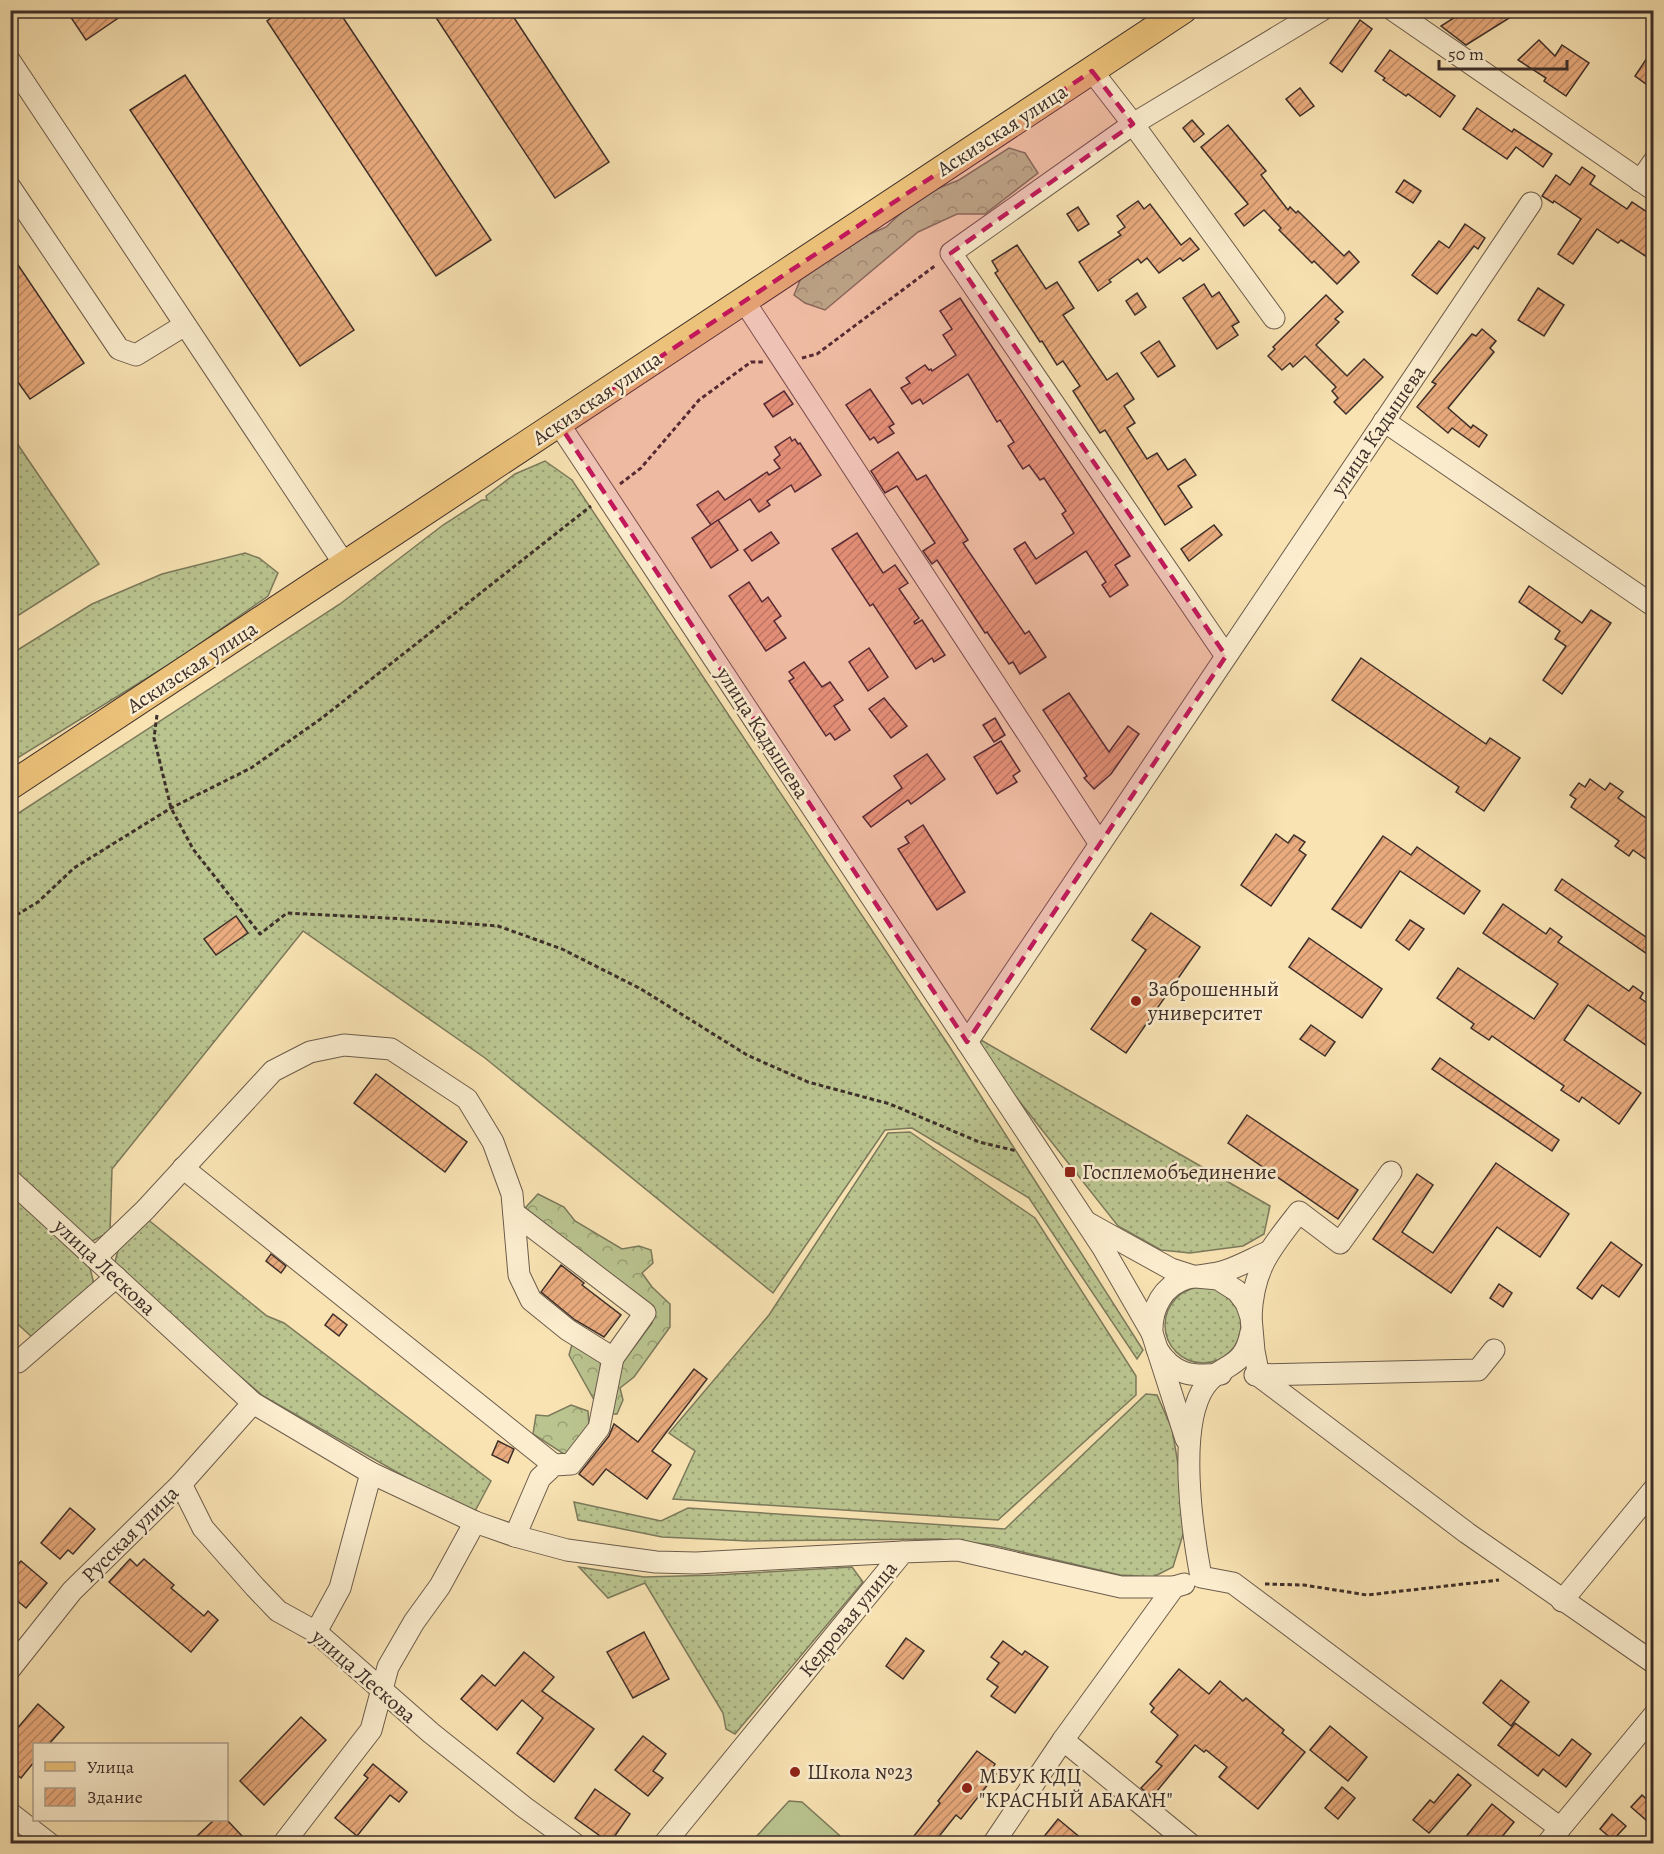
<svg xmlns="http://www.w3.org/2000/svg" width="1664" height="1854" viewBox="0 0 1664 1854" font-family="Alegreya,serif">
	<defs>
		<pattern id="grass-dots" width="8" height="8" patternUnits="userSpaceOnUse" patternTransform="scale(1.5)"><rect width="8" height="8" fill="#bac48f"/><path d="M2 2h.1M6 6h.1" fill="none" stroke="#98a075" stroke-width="1.8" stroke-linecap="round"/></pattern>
		<pattern id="forest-crowns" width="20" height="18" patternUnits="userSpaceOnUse" patternTransform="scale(1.5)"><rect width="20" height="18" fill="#bac48f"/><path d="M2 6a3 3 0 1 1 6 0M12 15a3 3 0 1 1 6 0" fill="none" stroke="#98a075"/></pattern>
		<pattern id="building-hatch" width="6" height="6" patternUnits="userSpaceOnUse" patternTransform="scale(1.5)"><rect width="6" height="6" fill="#eaac7e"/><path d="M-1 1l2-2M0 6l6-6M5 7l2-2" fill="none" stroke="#bf8c67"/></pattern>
	</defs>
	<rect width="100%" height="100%" fill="#f9e3b3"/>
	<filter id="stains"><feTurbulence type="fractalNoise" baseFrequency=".00333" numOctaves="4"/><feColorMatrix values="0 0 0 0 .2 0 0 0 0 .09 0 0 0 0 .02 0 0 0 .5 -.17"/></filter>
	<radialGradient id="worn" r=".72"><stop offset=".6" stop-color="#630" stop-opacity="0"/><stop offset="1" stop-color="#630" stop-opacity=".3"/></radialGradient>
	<g fill="url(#grass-dots)" stroke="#7c7a5c" stroke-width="1.5">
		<path d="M10,433L99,564L11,620H10Z"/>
		<path d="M545,461L572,480L949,1046L1143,1350L1137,1359L1029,1198L912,1128L885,1130L773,1293L485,1058L303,931L112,1169L110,1232L90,1242L11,1171V818L340,604L443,525L482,500H487L486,496L515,474Z"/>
		<path d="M245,553L259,558L278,573L268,596L178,659L11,762V654L92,604L162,574Z"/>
		<path d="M974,1036L1270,1206L1264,1234L1243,1246L1190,1253L1161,1250L1118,1226L978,1049Z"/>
		<path d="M910,1132L1035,1218L1136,1376V1395L998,1520L673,1499L695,1451L669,1433L769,1315L888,1133Z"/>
		<path d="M10,1193L90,1268L94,1284L32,1337L11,1318Z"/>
		<path d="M146,1218L267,1316L284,1323L491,1481L475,1511L423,1487L263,1396L123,1276L115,1262L118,1250Z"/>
		<circle cx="1203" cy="1325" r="38"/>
		<path d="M1146,1394L1157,1395L1172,1429L1181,1481L1185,1528L1173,1567L1153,1577L1120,1575L993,1545L939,1539L749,1541L662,1537L578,1520L574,1502L661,1521L688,1508L1005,1529Z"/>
		<path d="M579,1567L644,1577L716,1575L852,1567L863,1582L735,1734L726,1729L723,1713L645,1583L608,1598Z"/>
	</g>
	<g fill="url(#forest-crowns)" stroke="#7c7a5c" stroke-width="1.5">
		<path d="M1009,148L1025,153L1038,173L985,214H957L918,232L825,310L805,303L794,295L801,278L856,240L886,227L919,196L959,180Z"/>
		<path d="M538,1194L564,1207L575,1221L622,1249L639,1246L651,1250L653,1263L642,1273L652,1287L670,1304V1327L634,1377L620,1388L623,1400L617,1414H602L569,1355L573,1341L601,1354L600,1374L608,1382L652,1323L654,1309L528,1220L526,1207Z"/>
		<path d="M571,1405L588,1411L589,1426L567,1456L533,1434L536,1415L548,1416Z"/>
	</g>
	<path fill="#bac48f" stroke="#7c7a5c" stroke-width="1.5" d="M789,1801L802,1802L848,1843H758L756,1837Z"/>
	<g fill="url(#building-hatch)" stroke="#3d2f2a" stroke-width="1.5">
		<path d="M66,10H130L86,40Z"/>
		<path d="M282,10H338L491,240L436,276L267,21Z"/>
		<path d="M431,10H509L609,162L555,198Z"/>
		<path d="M1466,10H1522L1466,45L1441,26Z"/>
		<path d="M1360,20L1372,29L1342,72L1330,63Z"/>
		<path d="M1539,40L1555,56L1562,45L1589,63L1566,96L1544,81L1546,78L1518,60Z"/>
		<path d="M1653,49V89L1635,76Z"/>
		<path d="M1390,50L1455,96L1440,117L1408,94L1406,96L1383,80L1385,78L1375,71Z"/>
		<path d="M185,75L354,330L300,366L130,110Z"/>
		<path d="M1300,88L1314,106L1300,116L1286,99Z"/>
		<path d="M1477,108L1512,132L1514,129L1552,154L1543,167L1516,147L1507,159L1463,129Z"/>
		<path d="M1192,120L1204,134L1194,142L1183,128Z"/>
		<path d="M1228,125L1266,171L1261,175L1288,210L1290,207L1296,213L1298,211L1344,256L1349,251L1359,262L1337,284L1314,261L1312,263L1279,230L1281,228L1264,210L1244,226L1235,214L1248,204L1201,147Z"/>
		<path d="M1582,167L1595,176L1590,184L1627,209L1632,202L1653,216V261L1621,240L1618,243L1597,229L1573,264L1558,254L1581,219L1554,201L1553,203L1542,196L1556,175L1570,185Z"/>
		<path d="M1404,180L1421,191L1413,203L1396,192Z"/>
		<path d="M1138,201L1144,209L1150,204L1181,245L1190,238L1199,249L1183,261L1180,258L1159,273L1147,258L1141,263L1138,259L1109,280L1111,282L1098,291L1079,262L1121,235L1118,232L1125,227L1117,216Z"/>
		<path d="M1078,207L1089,224L1078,231L1067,214Z"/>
		<path d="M1465,224L1485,238L1478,249L1474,246L1437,294L1412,275L1439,241L1449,248Z"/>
		<path d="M1017,245L1046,289L1057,282L1074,308L1063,315L1107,380L1117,373L1134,399L1124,406L1135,423L1127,428L1147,459L1157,453L1168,470L1185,459L1196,475L1178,486L1192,507L1165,525L1105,430L1100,433L1073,391L1080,386L1063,361L1057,365L1042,341L1040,342L995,273L998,271L992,261Z"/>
		<path d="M10,253L84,363L30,399L10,371Z"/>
		<path d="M1204,284L1212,297L1219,292L1239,322L1232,326L1238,335L1217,349L1183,298Z"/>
		<path d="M1538,288L1564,305L1544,336L1518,320Z"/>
		<path d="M1137,293L1146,307L1135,315L1126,301Z"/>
		<path d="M1326,295L1343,312L1335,319L1339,322L1316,345L1347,376L1364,359L1383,377L1346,414L1334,402L1338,398L1332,391L1336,387L1305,356L1293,367L1290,363L1282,370L1268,356L1275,349L1273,347Z"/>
		<path d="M960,298L1130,556L1115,565L1128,585L1110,597L1102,585L1106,582L1086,551L1036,584L1014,549L1025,542L1036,559L1074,533L1062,514L1066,511L1044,478L1040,480L1029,465L1023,469L1008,446L1014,442L1000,420L997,422L968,374L923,404L920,399L912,404L901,388L910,383L906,378L925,365L929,370L931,369L932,371L956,355L943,335L952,329L940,311Z"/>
		<path d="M1482,329L1496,341L1490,348L1494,352L1448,408L1471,428L1473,425L1487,435L1479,447L1452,428L1448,433L1417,407L1436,384L1432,382L1472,334L1476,336Z"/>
		<path d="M1159,341L1175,366L1158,377L1141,353Z"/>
		<path d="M870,389L894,424L889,427L894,433L878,443L874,437L870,440L846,405Z"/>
		<path d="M784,391L793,404L773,417L764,404Z"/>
		<path d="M790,437L792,441L795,439L798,444L800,443L821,475L795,492L791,485L767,501L770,505L759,512L750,499L711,525L697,505L718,491L725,500L767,472L769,475L780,468L774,460L780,455L775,447Z"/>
		<path d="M898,452L917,480L926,475L968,540L963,543L1025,634L1029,631L1046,657L1020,674L1013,662L1009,664L987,632L985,633L937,560L932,564L923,551L935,543L897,486L885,493L871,471Z"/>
		<path d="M718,520L738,550L711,568L692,538Z"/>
		<path d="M1214,525L1222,535L1189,561L1181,549Z"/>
		<path d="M771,532L779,543L752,561L744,550Z"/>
		<path d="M857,533L883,573L895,565L908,583L899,589L919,618L914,622L915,624L922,620L945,655L934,662L932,658L916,669L873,604L870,606L832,549Z"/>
		<path d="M749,582L762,602L768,597L781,616L774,621L786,638L766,651L729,596Z"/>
		<path d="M1529,586L1582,623L1591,610L1611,623L1562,694L1543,680L1566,646L1555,639L1560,631L1519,602Z"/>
		<path d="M869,648L888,677L868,691L849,662Z"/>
		<path d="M1361,658L1486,744L1490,738L1520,758L1484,811L1456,792L1459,787L1332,700Z"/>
		<path d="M804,662L822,687L830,682L843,700L834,706L850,730L835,740L830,733L826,736L789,681L794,678L789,672Z"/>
		<path d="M1069,693L1109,752L1128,726L1139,734L1111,774L1094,789L1084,778L1087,776L1043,710Z"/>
		<path d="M884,698L907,726L891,738L869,709Z"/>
		<path d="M995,718L1005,735L994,742L983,725Z"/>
		<path d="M1001,741L1020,771L1013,776L1017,782L997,794L974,757Z"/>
		<path d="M927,754L945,779L911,804L908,800L871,827L863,817L902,788L894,776Z"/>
		<path d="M1590,779L1605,790L1610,783L1623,792L1618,798L1653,823V864L1633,850L1629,856L1615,846L1619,841L1571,807L1576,799L1570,795L1579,783L1585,787Z"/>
		<path d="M923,825L965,892L937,910L898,849L909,843L905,837Z"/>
		<path d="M1276,834L1288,843L1294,835L1305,842L1299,850L1306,855L1271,906L1241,885Z"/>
		<path d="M1383,836L1411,855L1417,847L1480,891L1464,914L1400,871L1361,928L1332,909Z"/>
		<path d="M1562,879L1653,942V958L1555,890Z"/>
		<path d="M1503,904L1546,934L1550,928L1562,937L1558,942L1629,991L1633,986L1643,993L1640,998L1653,1007V1050L1588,1005L1564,1040L1641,1093L1619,1124L1582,1097L1579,1102L1561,1090L1564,1086L1492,1036L1489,1040L1471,1028L1474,1024L1437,998L1458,968L1534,1019L1558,984L1483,933Z"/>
		<path d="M1151,913L1200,947L1126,1053L1091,1029L1146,950L1132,940Z"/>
		<path d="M236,916L248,933L216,955L204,939Z"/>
		<path d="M1410,920L1424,929L1409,950L1396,940Z"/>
		<path d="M1309,938L1382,989L1362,1018L1289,967Z"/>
		<path d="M1311,1025L1335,1042L1325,1056L1300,1039Z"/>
		<path d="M1440,1058L1559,1140L1552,1151L1432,1069Z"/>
		<path d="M376,1074L467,1142L445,1172L354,1103Z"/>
		<path d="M1247,1115L1358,1190L1338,1219L1228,1143Z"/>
		<path d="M1496,1163L1569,1214L1540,1257L1497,1227L1451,1293L1373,1239L1417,1174L1433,1185L1402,1232L1433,1253Z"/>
		<path d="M1611,1242L1642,1265L1619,1297L1602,1285L1592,1299L1577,1288Z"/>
		<path d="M271,1254L286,1266L281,1273L266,1261Z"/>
		<path d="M561,1265L584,1283L582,1285L621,1315L604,1337L575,1320L541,1292Z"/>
		<path d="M1499,1284L1512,1293L1503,1307L1490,1298Z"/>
		<path d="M333,1314L347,1325L339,1336L325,1325Z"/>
		<path d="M694,1369L707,1379L652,1451L671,1465L647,1499L606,1469L593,1485L579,1474L609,1436L614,1424L638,1442Z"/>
		<path d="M498,1441L514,1449L508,1463L492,1455Z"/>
		<path d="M70,1508L95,1529L73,1554L68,1550L60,1559L41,1543Z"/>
		<path d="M130,1559L137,1566L144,1559L174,1585L171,1588L204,1616L208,1611L218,1620L191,1652L109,1582Z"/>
		<path d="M21,1561L47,1583L26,1608L10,1595V1572Z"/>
		<path d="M644,1632L669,1679L633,1698L607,1652Z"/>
		<path d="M906,1638L924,1651L903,1679L886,1666Z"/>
		<path d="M1003,1641L1022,1655L1025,1651L1048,1667L1015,1713L991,1696L998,1687L987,1679L999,1663L991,1657Z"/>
		<path d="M524,1652L554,1677L542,1691L594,1729L554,1782L517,1753L543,1718L522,1700L497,1730L461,1699L482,1675L495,1686Z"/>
		<path d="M1179,1669L1209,1694L1220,1681L1243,1701L1246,1698L1284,1730L1282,1733L1305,1752L1258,1809L1219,1777L1227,1767L1206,1750L1204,1752L1195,1745L1152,1797L1141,1788L1162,1766L1156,1762L1178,1735L1151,1712L1154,1708L1150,1704Z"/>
		<path d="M1501,1680L1529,1702L1511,1726L1483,1703Z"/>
		<path d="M38,1704L64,1727L49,1744H34V1762L21,1778L10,1769V1737Z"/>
		<path d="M301,1717L326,1740L264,1805L240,1781Z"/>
		<path d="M1515,1723L1559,1756L1572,1739L1591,1754L1566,1787L1543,1769L1538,1776L1498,1745Z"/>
		<path d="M1330,1726L1367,1757L1348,1781L1310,1750Z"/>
		<path d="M643,1736L666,1754L653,1771L663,1778L648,1796L615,1770Z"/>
		<path d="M977,1751L995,1764L991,1771L996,1774L961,1819L956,1815L933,1844H923L914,1836L940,1803L938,1801Z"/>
		<path d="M373,1764L407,1792L399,1802L390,1795L357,1836L335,1818L368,1778L364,1775Z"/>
		<path d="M1458,1774L1471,1785L1429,1833L1413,1820L1430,1800L1434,1803Z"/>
		<path d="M1342,1787L1355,1798L1338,1819L1325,1808Z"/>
		<path d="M595,1789L630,1814L610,1843L575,1818Z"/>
		<path d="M1642,1795L1653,1805V1826L1631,1807Z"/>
		<path d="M1492,1804L1514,1822L1496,1844H1460Z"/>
		<path d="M1612,1814L1626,1826L1613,1840L1600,1829Z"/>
		<path d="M1058,1819L1088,1844H1038Z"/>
		<path d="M214,1820H227L242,1836L234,1844H204L197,1836Z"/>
	</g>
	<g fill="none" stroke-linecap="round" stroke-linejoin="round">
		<g stroke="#6c5c4c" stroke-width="23">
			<g id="minor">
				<path d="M1393,10L1654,190"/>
				<path d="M10,61L345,565"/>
				<path d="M1092,71L1133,124L1274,318"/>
				<path d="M1640,181L1654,161"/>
				<path d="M10,187L119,349L136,355L185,325"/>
				<path d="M744,301L1100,844"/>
				<path d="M1384,421L1654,606"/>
				<path d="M559,424L1103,1248L1152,1333"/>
				<path d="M1226,656L951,253L1133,124L1322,10"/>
				<path d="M967,1042L1531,203"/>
				<path d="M183,1168L554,1465"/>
				<path d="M10,1180L253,1403L371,1473L475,1522L515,1536L567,1550L656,1562L696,1563L903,1552"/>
				<path d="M514,1213L645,1313L613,1358L599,1428L571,1464L554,1465L540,1478L515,1536"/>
				<path d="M1088,1223L1171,1269L1196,1277L1218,1279L1237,1291L1246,1303L1251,1317L1254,1351L1259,1376L1467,1533L1654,1663"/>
				<path d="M95,1258L145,1210L273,1071L310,1052L344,1045L391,1049L467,1099L493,1142L512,1194L519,1275L531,1300L568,1330L613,1358"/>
				<path d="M1251,1317C1253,1268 1271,1248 1299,1212L1340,1243L1391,1172"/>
				<path d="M1251,1332C1244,1371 1221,1362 1205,1386C1177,1426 1192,1529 1201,1577L1233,1583L1560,1828"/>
				<path d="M1157,1349C1174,1376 1193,1377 1221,1374"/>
				<path d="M18,1362L116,1277"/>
				<path d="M1255,1375L1478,1370L1494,1350"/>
				<path d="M1186,1439L1152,1333C1151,1308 1163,1285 1188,1278C1200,1275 1213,1275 1225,1271C1240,1266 1254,1258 1268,1252"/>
				<path d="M181,1484L203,1528L255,1587L278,1611L316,1632L431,1733L524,1807L575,1844"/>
				<path d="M1562,1601L1654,1489"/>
				<path d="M316,1632L340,1588L371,1473"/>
				<path d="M10,1669L72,1591L181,1484L253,1403"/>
				<path d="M1063,1740L1190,1844"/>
				<path d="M10,1813L50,1844"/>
				<path d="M283,1844L371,1730L388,1667L414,1622L440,1586L475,1522"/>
				<path d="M664,1844L903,1552L958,1550L1121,1587H1174"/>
				<path d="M993,1844L1063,1740L1174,1587L1184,1584"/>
				<path d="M1547,1844L1654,1715"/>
			</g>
		</g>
		<g stroke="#3d2f2a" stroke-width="29">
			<path id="major" d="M10,786L1183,10"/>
		</g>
		<g stroke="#3d2f2a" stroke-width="3" stroke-dasharray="4.5 3" stroke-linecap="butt">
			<path d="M802,358L817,354L936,265"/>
			<path d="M620,484L641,468L699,400L751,362H763"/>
			<path d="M157,715L154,738L171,808L193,849L260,934L287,913L407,919L498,926L562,949L641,989L747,1055L808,1082L890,1104L979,1142L1017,1151"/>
			<path d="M10,919L38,902L74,868L171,808L251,768L322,718L591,506"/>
			<path d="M1265,1584L1304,1585L1367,1595L1499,1580"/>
		</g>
		<use href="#minor" stroke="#fbedce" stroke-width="21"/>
		<use href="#major" stroke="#ecc27a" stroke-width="27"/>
	</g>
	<path fill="#c2185b" fill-opacity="0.2" stroke="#c2185b" stroke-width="4.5" stroke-dasharray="12 8" stroke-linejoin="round" d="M1092,71L1133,124L951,253L1226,656L967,1042L559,424Z"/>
	<g fill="#8f2418" stroke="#fbedce" stroke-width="2">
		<circle cx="1136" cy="1001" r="6"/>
		<rect x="1064" y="1166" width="12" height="12" rx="3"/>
		<circle cx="795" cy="1772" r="6"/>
		<circle cx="967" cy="1788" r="6"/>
	</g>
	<g text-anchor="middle" stroke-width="5" stroke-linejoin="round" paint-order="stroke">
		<g font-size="21" fill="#3d2f2a" stroke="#fbedce">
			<text transform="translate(1002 130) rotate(-33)" y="7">Аскизская улица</text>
			<text transform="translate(597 398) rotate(-34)" y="7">Аскизская улица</text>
			<text transform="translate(1378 430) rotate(-56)" y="7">улица Кадышева</text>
			<text transform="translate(192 667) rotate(-33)" y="7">Аскизская улица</text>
			<text transform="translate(763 733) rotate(57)" y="7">улица Кадышева</text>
			<text transform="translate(105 1267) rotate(43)" y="7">улица Лескова</text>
			<text transform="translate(130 1534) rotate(-45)" y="7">Русская улица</text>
			<text transform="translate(848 1619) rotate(-51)" y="7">Кедровая улица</text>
			<text transform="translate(364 1676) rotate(41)" y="7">улица Лескова</text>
		</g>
		<g font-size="21" fill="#3d2f2a" stroke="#fbedce" text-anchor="start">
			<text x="1148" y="996">Заброшенный<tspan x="1148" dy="24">университет</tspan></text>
			<text x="1082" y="1179">Госплемобъединение</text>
			<text x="807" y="1779">Школа №23</text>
			<text x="979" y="1783">МБУК КДЦ<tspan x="979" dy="24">"КРАСНЫЙ АБАКАН"</tspan></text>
		</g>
	</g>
	<rect width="1664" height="1854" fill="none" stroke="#f9e3b3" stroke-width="36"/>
	<rect x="12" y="12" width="1640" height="1830" fill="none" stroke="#3d2f2a" stroke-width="3"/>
	<rect x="18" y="18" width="1628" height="1818" fill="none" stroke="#3d2f2a" stroke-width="1.5"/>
	<rect x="33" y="1743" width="195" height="78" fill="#fbedce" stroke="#afa18c" stroke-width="1.5"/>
	<rect x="45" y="1762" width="30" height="9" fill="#ecc27a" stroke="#afa18c" stroke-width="1.5"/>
	<text x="87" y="1773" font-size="18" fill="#3d2f2a">Улица</text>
	<rect x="45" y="1788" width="30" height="18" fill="url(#building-hatch)" stroke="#afa18c" stroke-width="1.5"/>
	<text x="87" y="1803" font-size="18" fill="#3d2f2a">Здание</text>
	<path d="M1439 60v9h128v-9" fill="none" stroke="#3d2f2a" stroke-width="3"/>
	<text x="1448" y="60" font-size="18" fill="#3d2f2a" stroke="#fbedce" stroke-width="4.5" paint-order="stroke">50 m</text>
	<rect width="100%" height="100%" filter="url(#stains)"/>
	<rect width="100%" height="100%" fill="url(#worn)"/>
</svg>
